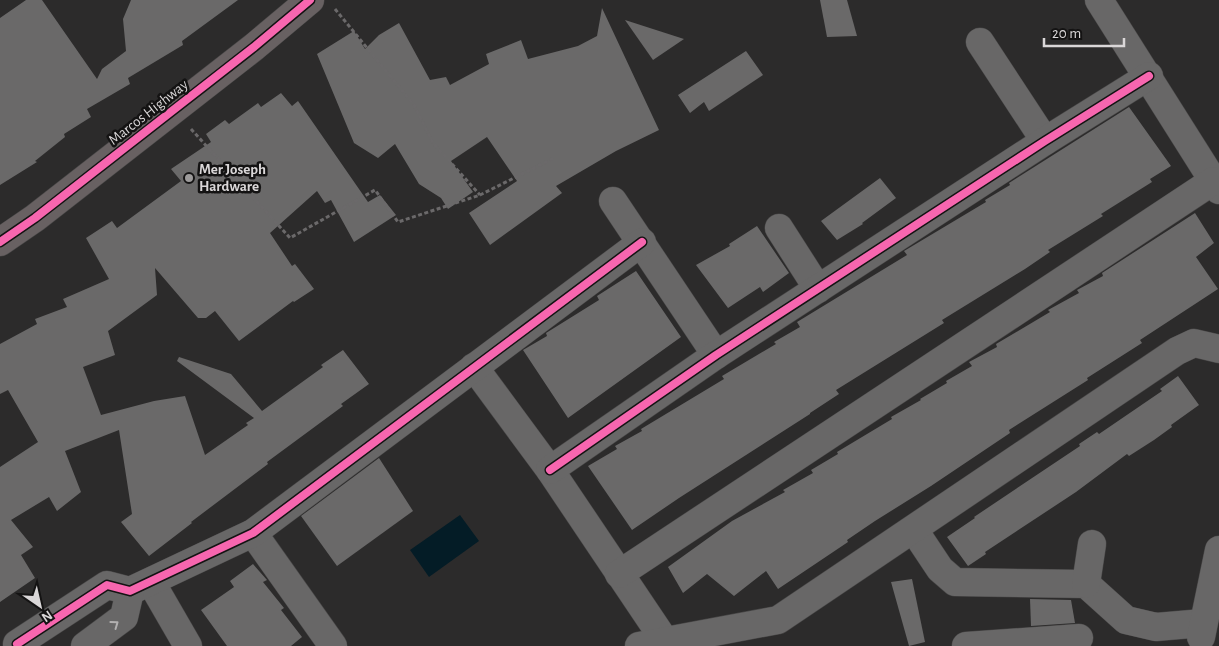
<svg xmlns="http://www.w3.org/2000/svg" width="1219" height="646" viewBox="0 0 1219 646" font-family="'Alegreya Sans',sans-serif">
	<rect width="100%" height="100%" fill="#2c2b2b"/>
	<path fill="#041c26" d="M460,515L479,541L429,577L410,550Z"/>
	<g fill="#6a6969">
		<path d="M26,0H42L97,79L102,69L126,51L123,19L131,0H238L182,41L183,45L128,78L130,84L87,109L91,117L64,134L65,137L35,161L37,162L0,185V18Z"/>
		<path d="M820,0H847L857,36L827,37Z"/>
		<path d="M602,8L659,130L616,151L556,186L562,193L490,245L469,213L517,181L487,137L451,161L473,192L448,209L441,198L419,184L395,144L378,158L354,143L317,54L354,31L365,49L379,35L399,23L430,80L446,77L450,85L489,64L486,54L521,40L528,59L578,46L597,36Z"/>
		<path d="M625,20L684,39L653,60Z"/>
		<path d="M746,51L763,75L709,111L704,102L690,113L678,95Z"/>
		<path d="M281,93L292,106L298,101L368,202L380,195L396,215L354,242L331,200L325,203L317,191L270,233L292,266L295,264L314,289L294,302L293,301L239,341L215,311L206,318H198L155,268L157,295L108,331L115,355L83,367L101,415L154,401L185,396L205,455L248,425L246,423L254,418L177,361L179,357L231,374L262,411L323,367L321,365L343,350L369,384L341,404L343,406L267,462L268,464L191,522L192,523L149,556L121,522L132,514L119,430L65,451L81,492L57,511L49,497L11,520L33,547L21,555L35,578L0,602V467L38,442L8,390L0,394V344L37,324L35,319L67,307L63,299L109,279L86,238L112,221L117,228L181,181L171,169L211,142L206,134L225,120L229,124L258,103L261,107Z"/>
		<path d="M1129,107L1171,166L1150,179L1152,182L1101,214L1103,216L1048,250L1050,252L1025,269L942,320L944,323L836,390L839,394L810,413V414L679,498L632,530L588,466L617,449L615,446L642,431L641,429L724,379L722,376L776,344L774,342L800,327L797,322L907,255L904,251L986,202L985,200L1010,185L1009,183Z"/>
		<path d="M880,178L896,198L862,223L863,224L837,240L821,221Z"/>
		<path d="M1195,213L1214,243L1196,257L1218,289L1140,340L1142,343L1087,378L1088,380L1009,430L1010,433L931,486L875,521L847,540L848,542L778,589L766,571L734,596L707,574L683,593L668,567L732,521L785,492L783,490L813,473L811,470L838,454L837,452L892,419L891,417L921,400L920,399L947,383L946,381L972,366L969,362L997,347L996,344L1050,312L1048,310L1079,293L1077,290L1103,276L1102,273Z"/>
		<path d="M757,226L789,273L763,292L760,287L728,308L696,265L730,246L729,244Z"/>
		<path d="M636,271L681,337L568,418L523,350L547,336L546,333L599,300L597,296Z"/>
		<path d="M1178,376L1199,405L1171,425L1172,427L1154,440L1129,456L1127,454L1076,492L985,552L986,554L968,566L947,537L975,518L974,517L1080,446L1079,444L1097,432L1099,434L1162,391L1160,389Z"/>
		<path d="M379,458L413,511L337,566L301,516Z"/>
		<path d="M253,564L267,580L263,582L284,608L281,610L302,637L291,646H227L201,610L234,587L230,581Z"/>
		<path d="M912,579L925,642L909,646L891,582Z"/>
		<path d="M1030,599L1071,600L1075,623L1031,626Z"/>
	</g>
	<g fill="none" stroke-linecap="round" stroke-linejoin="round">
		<g stroke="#484747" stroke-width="29">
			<g id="minor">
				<path d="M1099,0L1219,190"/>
				<path d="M980,42L1045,141"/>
				<path d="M613,201L716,355"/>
				<path d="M779,228L818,289"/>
				<path d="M474,367L550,470L665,641"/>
				<path d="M550,470L716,355L1045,141L1149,76"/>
				<path d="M914,530L940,569L955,582L1086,584L1126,620L1156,627L1203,623"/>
				<path d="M253,533L333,646"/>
				<path d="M619,574L1213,181"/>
				<path d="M151,582L188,646"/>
				<path d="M1086,584L1092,544"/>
				<path d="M1201,637L1219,550"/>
				<path d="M17,644L107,585L130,591L253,533L642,242"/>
				<path d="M85,646L124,617L130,591"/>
				<path d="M639,646L778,620L1177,351L1194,343L1219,349"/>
				<path d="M966,646L1079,638"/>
			</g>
		</g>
		<g stroke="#484747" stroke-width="29">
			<path id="major" d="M0,242L35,218L254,47L310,0"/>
		</g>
		<g stroke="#6b696a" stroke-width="3" stroke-dasharray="4 2.5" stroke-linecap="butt">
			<path d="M335,9L414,105L433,143L480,195"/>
			<path d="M191,129L290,238L375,190L398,222L480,195L554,158"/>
		</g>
		<use href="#minor" stroke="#686767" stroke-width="28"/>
		<use href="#major" stroke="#686162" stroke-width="28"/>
		<g stroke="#141313" stroke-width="11">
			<g id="cycleway">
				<path d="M0,242L35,218L254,47L310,0"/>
				<path d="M550,470L716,355L1045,141L1149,76"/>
				<path d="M17,644L107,585L130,591L253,533L642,242"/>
			</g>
		</g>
		<use href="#cycleway" stroke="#f766af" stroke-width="8"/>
	</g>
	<defs><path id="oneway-chevron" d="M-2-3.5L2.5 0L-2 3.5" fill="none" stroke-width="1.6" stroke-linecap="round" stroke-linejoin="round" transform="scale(1.25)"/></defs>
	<use stroke="#b2b0b0" href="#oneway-chevron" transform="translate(115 624) rotate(-36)"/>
	<circle fill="#9d9b9b" stroke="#141313" stroke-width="2" cx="189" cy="178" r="5"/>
	<g text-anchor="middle" stroke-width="5" stroke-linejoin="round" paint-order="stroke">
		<g font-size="15" fill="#dad7d8" stroke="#141313">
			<text transform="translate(148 112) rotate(-38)" y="5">Marcos Highway</text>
		</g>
		<g font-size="15" font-weight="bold" fill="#dad7d8" stroke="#141313" text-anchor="start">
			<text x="199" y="174">Mer Joseph<tspan x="199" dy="17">Hardware</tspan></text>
		</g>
	</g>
	<g transform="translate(40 606) rotate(146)" stroke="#141313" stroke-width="4" paint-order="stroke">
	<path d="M0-4L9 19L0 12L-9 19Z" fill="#dad7d8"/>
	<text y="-8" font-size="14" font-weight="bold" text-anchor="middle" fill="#dad7d8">N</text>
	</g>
	<path d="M1044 38v8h80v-8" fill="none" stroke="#dad7d8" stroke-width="2.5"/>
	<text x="1052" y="38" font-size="15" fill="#dad7d8" stroke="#141313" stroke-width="4" paint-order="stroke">20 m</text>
</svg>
